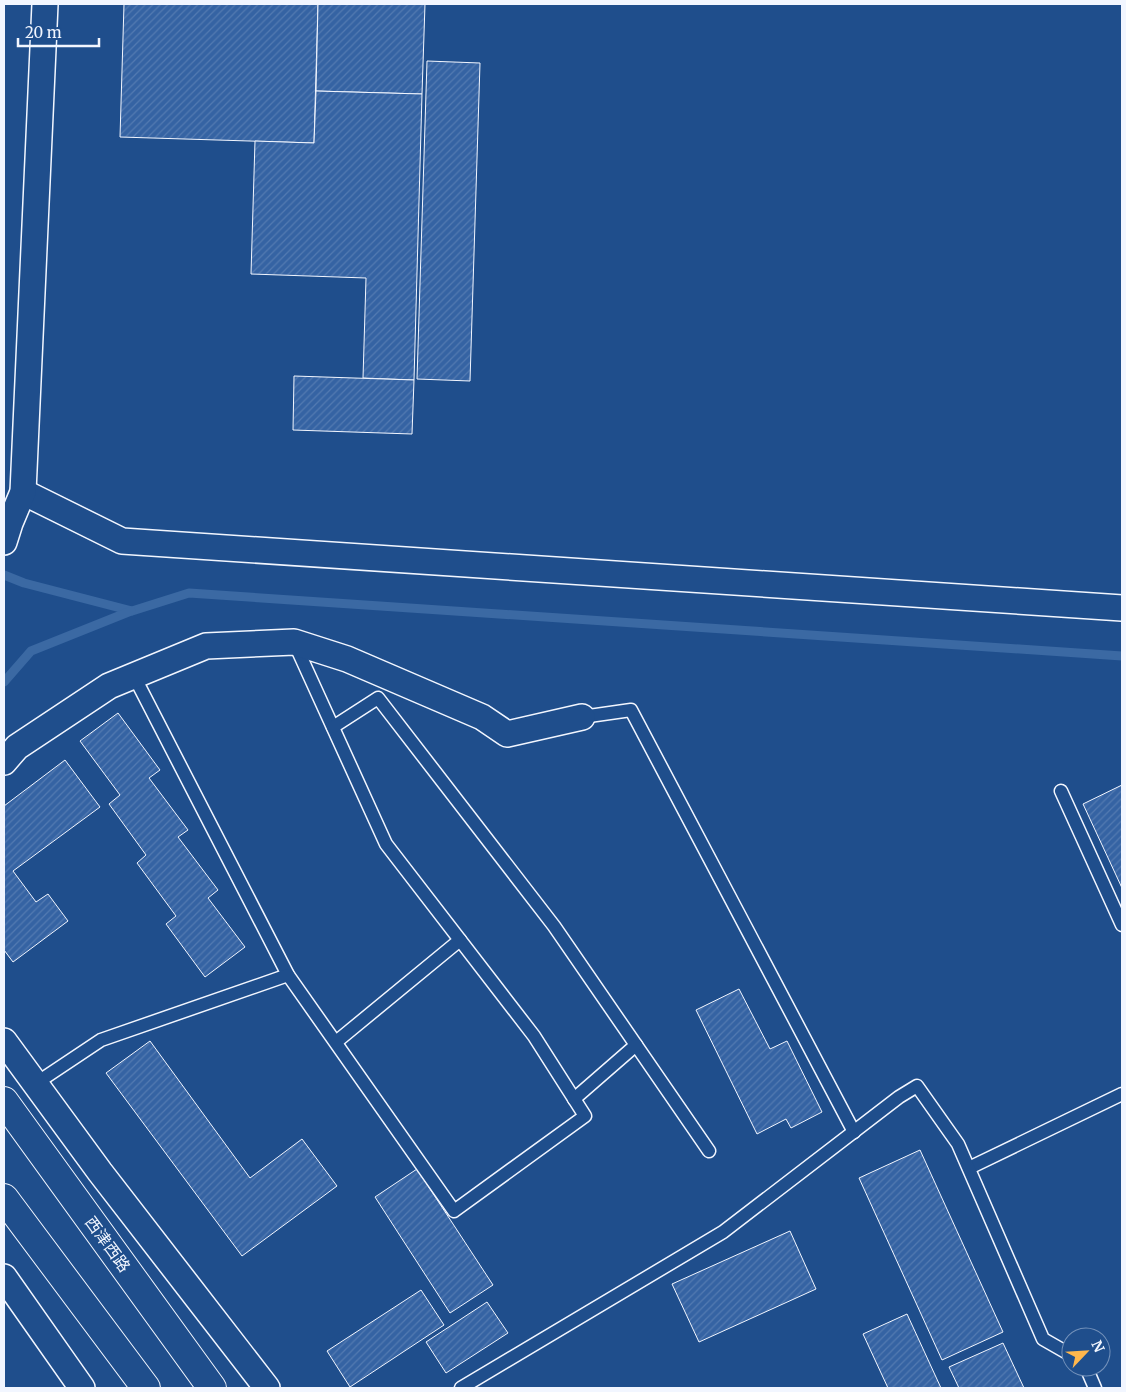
<svg xmlns="http://www.w3.org/2000/svg" width="1126" height="1392" viewBox="0 0 1126 1392" font-family="Merriweather,'Noto Sans SC',serif">
	<defs>
		<pattern id="building-hatch" width="6" height="6" patternUnits="userSpaceOnUse" patternTransform="scale(1.25)"><rect width="6" height="6" fill="#3563a3"/><path d="M-1 1l2-2M0 6l6-6M5 7l2-2" fill="none" stroke="#537ab1"/></pattern>
	</defs>
	<rect width="100%" height="100%" fill="#1f4e8c"/>
	<g fill="none" stroke-linecap="round" stroke-linejoin="round">
		<g stroke="#3b69a3" stroke-width="9">
			<path d="M4,575L24,583L132,611L189,593L1122,656"/>
			<path d="M4,682L31,651L131,611"/>
		</g>
	</g>
	<g fill="url(#building-hatch)" stroke="#f2f6ff">
		<path d="M124,4H318L314,143L120,137Z"/>
		<path d="M318,4H425L422,94L316,91Z"/>
		<path d="M427,61L480,63L470,381L417,379Z"/>
		<path d="M316,91L422,94L414,380L363,378L366,278L251,274L255,141L314,143Z"/>
		<path d="M294,376L414,380L412,434L293,430Z"/>
		<path d="M118,713L160,770L149,778L188,830L178,837L218,890L208,898L245,947L205,977L166,924L176,916L137,863L146,855L109,804L120,795L80,741Z"/>
		<path d="M65,760L100,807L13,871L36,902L48,894L68,921L13,962L4,950V806Z"/>
		<path d="M1122,785V888L1083,804Z"/>
		<path d="M739,989L770,1049L787,1041L822,1112L791,1128L786,1119L757,1134L696,1010Z"/>
		<path d="M150,1041L250,1178L302,1139L337,1186L242,1256L106,1073Z"/>
		<path d="M920,1150L1003,1332L942,1360L859,1178Z"/>
		<path d="M417,1169L493,1285L450,1313L375,1197Z"/>
		<path d="M790,1231L816,1289L699,1342L672,1284Z"/>
		<path d="M421,1290L444,1325L350,1387L327,1351Z"/>
		<path d="M487,1302L508,1333L446,1373L426,1342Z"/>
		<path d="M907,1314L941,1388H888L863,1334Z"/>
		<path d="M1003,1343L1024,1388H959L949,1367Z"/>
	</g>
	<g fill="none" stroke-linecap="round" stroke-linejoin="round">
		<g stroke="#f2f6ff" stroke-width="15">
			<g id="service">
				<path d="M134,676L288,975L454,1211L585,1116L534,1036L386,844L294,642"/>
				<path d="M582,717L631,710L854,1132"/>
				<path d="M333,727L378,698L554,926L709,1151"/>
				<path d="M1061,791L1122,925"/>
				<path d="M336,1042L460,940"/>
				<path d="M35,1084L101,1040L288,975"/>
				<path d="M574,1099L636,1045"/>
				<path d="M969,1168L1122,1094"/>
				<path d="M1086,1367L1095,1388"/>
				<path d="M461,1388L723,1232L899,1097L917,1086L958,1144L1043,1339L1071,1355"/>
			</g>
		</g>
		<g stroke="#f2f6ff" stroke-width="28">
			<g id="minor">
				<path d="M23,492L122,541L1122,608"/>
				<path d="M4,542L10,523L23,492L45,4"/>
				<path d="M4,762L17,747L109,686L206,646L294,642L347,659L482,717L507,734L582,717"/>
				<path d="M4,1041L100,1172L267,1388"/>
				<path d="M4,1277L82,1388"/>
			</g>
		</g>
		<g stroke="#f2f6ff" stroke-width="30">
			<g id="primary">
				<path d="M4,1101L212,1388"/>
				<path d="M4,1198L146,1388"/>
			</g>
		</g>
		<use href="#service" stroke="#1f4e8c" stroke-width="12"/>
		<use href="#minor" stroke="#1f4e8c" stroke-width="25"/>
		<use href="#primary" stroke="#1f4e8c" stroke-width="28"/>
	</g>
	<g text-anchor="middle" stroke-width="4" stroke-linejoin="round" paint-order="stroke">
		<g font-size="16" fill="#f2f6ff" stroke="#1f4e8c">
			<text transform="translate(108 1244) rotate(54)" y="6">西津西路</text>
		</g>
	</g>
	<rect width="1126" height="1392" fill="none" stroke="#f2f6ff" stroke-width="10"/>
	<g transform="translate(1086 1352) rotate(65)"><circle r="24" fill="#1f4e8c" stroke="#7391ba"/>
	<path d="M0-4L9 19L0 12L-9 19Z" fill="#ffb74d"/>
	<text y="-8" font-size="14" font-weight="bold" text-anchor="middle" fill="#f2f6ff">N</text>
	</g>
	<path d="M18 38v8h81v-8" fill="none" stroke="#f2f6ff" stroke-width="2.5"/>
	<text x="25" y="38" font-size="15" fill="#f2f6ff" stroke="#1f4e8c" stroke-width="4" paint-order="stroke">20 m</text>
</svg>
